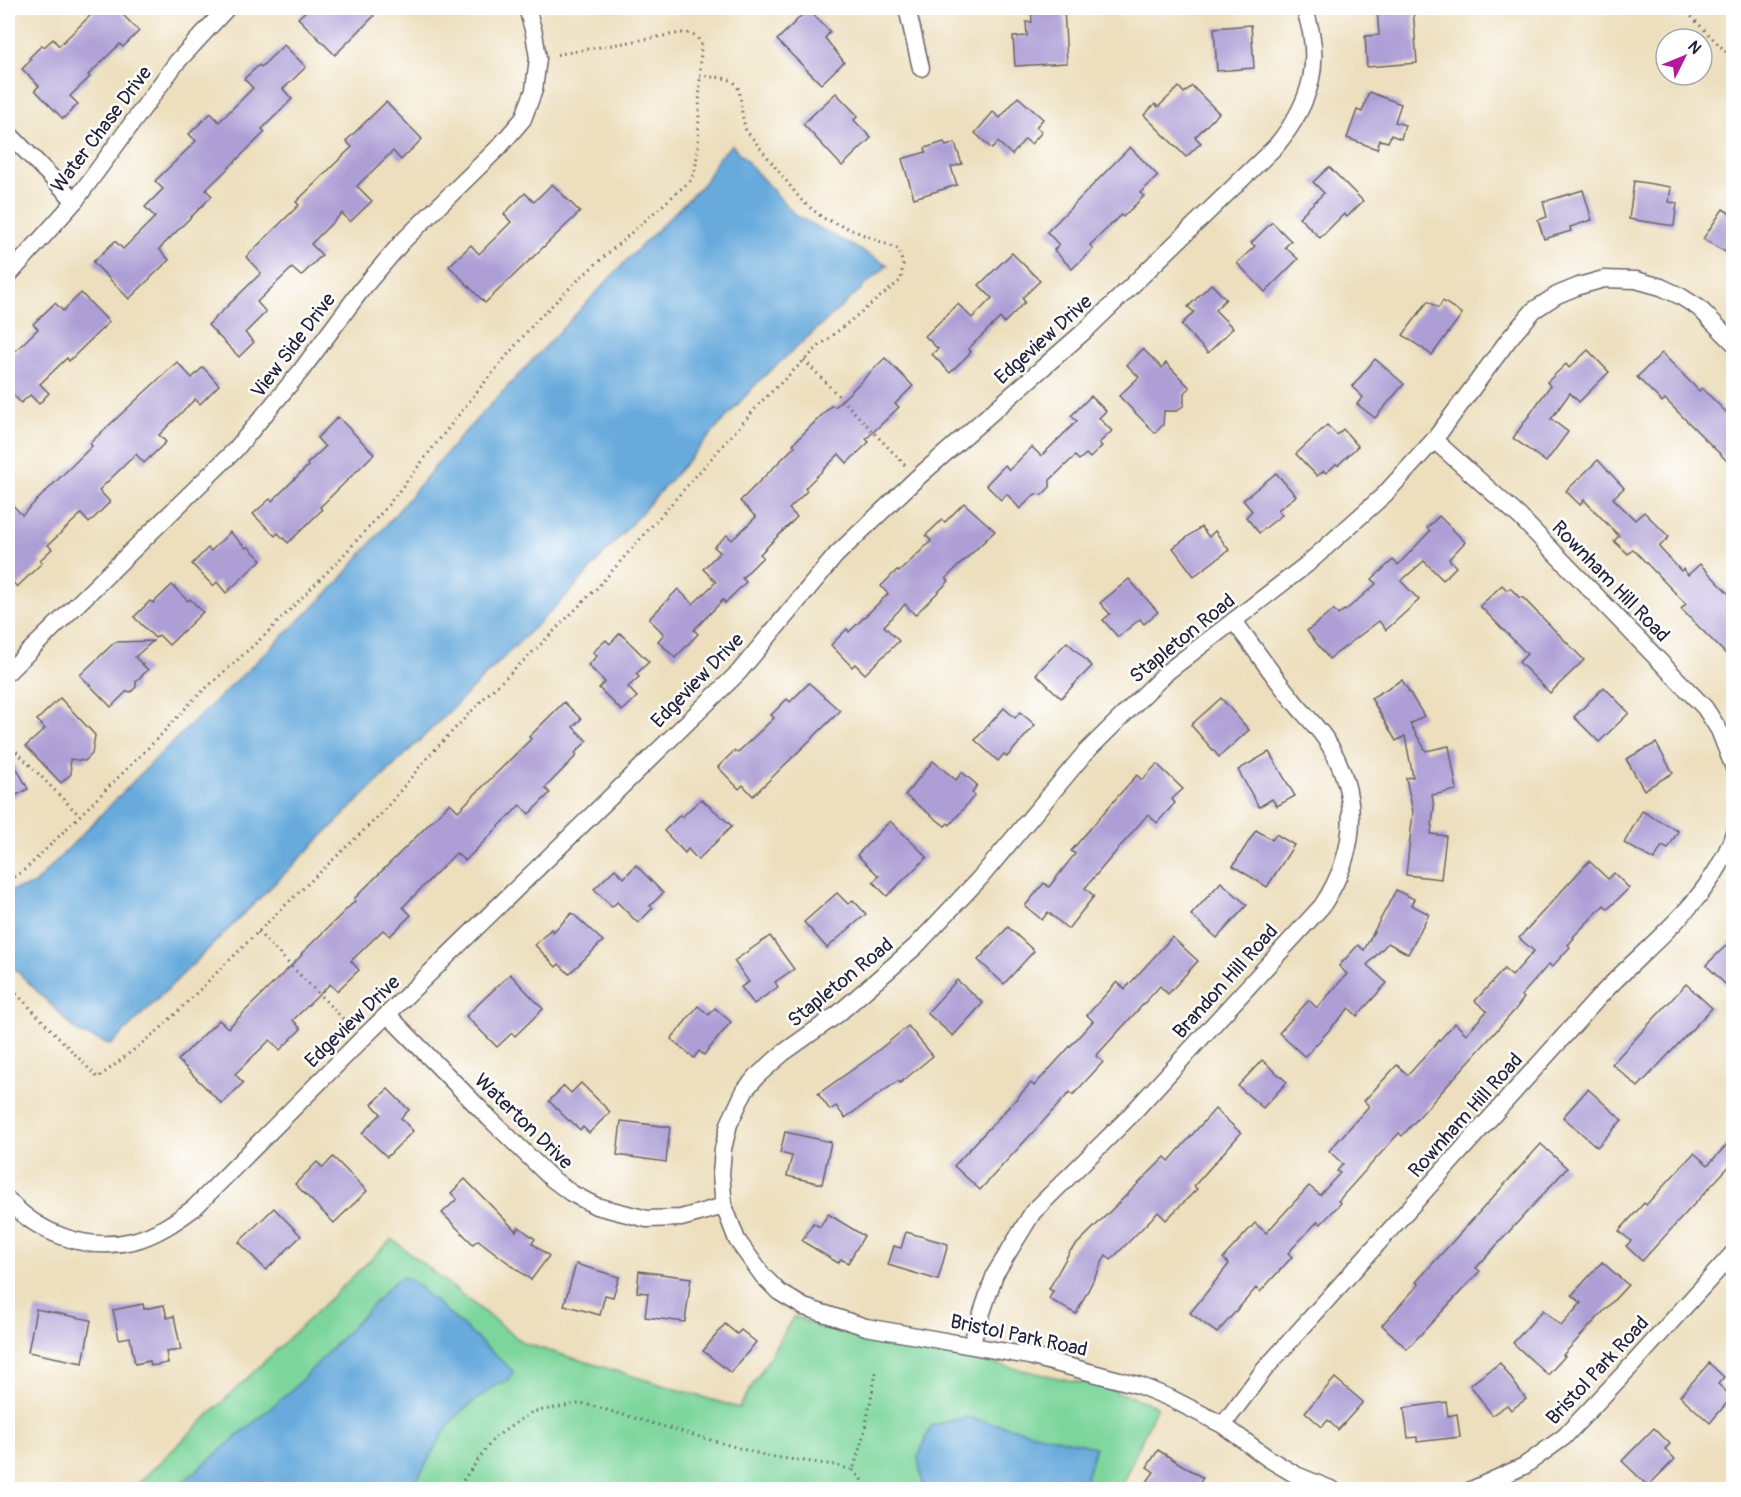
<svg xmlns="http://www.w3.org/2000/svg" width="1741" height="1497" viewBox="0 0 1741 1497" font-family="Pangolin,sans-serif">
	<rect width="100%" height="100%" fill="#fff"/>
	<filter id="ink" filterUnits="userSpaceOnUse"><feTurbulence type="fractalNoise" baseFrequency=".0167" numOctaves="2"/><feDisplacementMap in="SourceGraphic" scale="12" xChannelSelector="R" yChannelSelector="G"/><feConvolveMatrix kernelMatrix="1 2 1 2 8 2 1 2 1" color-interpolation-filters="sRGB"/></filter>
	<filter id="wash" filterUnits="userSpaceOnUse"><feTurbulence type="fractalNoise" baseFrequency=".008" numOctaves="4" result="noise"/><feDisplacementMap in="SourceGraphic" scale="24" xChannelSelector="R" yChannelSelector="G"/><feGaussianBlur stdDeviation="1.35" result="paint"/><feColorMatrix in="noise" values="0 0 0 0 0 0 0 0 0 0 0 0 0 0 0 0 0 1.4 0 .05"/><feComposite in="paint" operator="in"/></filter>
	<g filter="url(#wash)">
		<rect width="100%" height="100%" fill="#eddfbd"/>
		<path fill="#7cd59b" stroke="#4f7c6b" stroke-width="1.5" d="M392,1239L523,1343L739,1408L794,1316L819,1327L1102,1387L1157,1406L1120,1489L131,1490Z"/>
		<g fill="#67aadc" stroke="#44668c" stroke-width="1.5">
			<path d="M732,145L795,215L888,265L758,382L573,589L111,1045L79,1033L8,962V891L33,885L157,757L335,586L460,437L627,260L704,183L719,157Z"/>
			<path d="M403,1277L411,1280L513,1371L509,1381L498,1384L459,1413L443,1434L412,1489H175L293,1389L395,1281Z"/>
			<path d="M966,1417L1095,1447L1083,1489H927L923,1485L918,1458L931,1426Z"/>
		</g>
		<g id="blocks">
			<g fill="#ad9fd5">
				<path d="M98,8H110L116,14L119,11L139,31L123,47L120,44L88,75L90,77L70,96L78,104L63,119L35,90L39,86L22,69L31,60L29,58L42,45L44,47L53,39L59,46Z"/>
				<path d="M309,8H366L374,16L335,55L298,18Z"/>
				<path d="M1031,8H1064L1067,63L1015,66L1013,37L1027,36L1026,22H1032Z"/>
				<path d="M1413,8L1417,63L1367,67L1365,36L1379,35L1377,9Z"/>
				<path d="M808,9L830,32L825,38L844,62L821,84L777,40Z"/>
				<path d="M1251,25L1254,68L1217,71L1214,28Z"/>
				<path d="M284,45L306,67L283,89L292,99L262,129L265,132L206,190L212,196L159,249L169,260L129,299L93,262L115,241L123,249L155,217L145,207L163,189L155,181L196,141L189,134L211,113L219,122L253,88L244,79L259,65L261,67Z"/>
				<path d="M1192,86L1219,113L1195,137L1201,143L1186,157L1144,115L1155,104L1158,107L1179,87L1184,93Z"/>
				<path d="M1369,92L1401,104L1395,122L1405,125L1401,139L1391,135L1388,142L1380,140L1377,149L1347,138L1357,110L1362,112Z"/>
				<path d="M836,93L858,116L854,120L871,138L842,166L803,124Z"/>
				<path d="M1018,97L1043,119L1036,127L1042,132L1031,144L1025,139L1012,155L998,142L992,149L975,133L993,112L1000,118Z"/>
				<path d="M386,102L422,139L401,160L393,151L357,186L372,201L350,222L342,213L311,244L322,255L301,276L292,268L257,302L266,312L245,333L254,342L239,357L208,325L261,273L246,257L299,205L296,202L352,147L346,141Z"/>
				<path d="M944,142L946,146L955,143L962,164L951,167L957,185L914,198L902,159L926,152L925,148Z"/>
				<path d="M1130,147L1158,176L1140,193L1144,196L1123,217L1121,215L1090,245L1093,249L1072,269L1054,250L1059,245L1047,232Z"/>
				<path d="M1329,167L1363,201L1347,217L1344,214L1320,238L1299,217L1324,193L1313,182Z"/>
				<path d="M1634,181L1671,187L1669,202L1677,203L1674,226L1629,219Z"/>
				<path d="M552,184L580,212L485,303L449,266L471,245L479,254L511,222L504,214L525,193L534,202Z"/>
				<path d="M1583,190L1592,220L1570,227L1571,231L1544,239L1538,220L1547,217L1543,202Z"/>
				<path d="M1723,209L1734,216V257L1703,239Z"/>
				<path d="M1272,222L1291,241L1285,247L1298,259L1265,292L1237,263L1255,246L1251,243Z"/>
				<path d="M1012,253L1040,281L1022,298L1025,302L1004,323L1000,318L968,349L971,352L950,373L932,354L938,349L925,336L958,304L972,318L992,298L979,285Z"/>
				<path d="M1211,284L1226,299L1215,310L1233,328L1208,353L1181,325L1194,312L1188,307Z"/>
				<path d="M81,293L109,322L69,361L67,358L40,384L49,393L39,404L30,395L21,403L8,389V358L38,329L33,324L55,303L63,311Z"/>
				<path d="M1428,301L1438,308L1443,301L1462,314L1432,355L1403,335Z"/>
				<path d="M1143,349L1162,368L1166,363L1190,388L1184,393V405L1177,411H1164L1163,425L1155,433L1119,396L1139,377L1127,365Z"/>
				<path d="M1588,350L1609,372L1579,402L1570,393L1551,419L1568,432L1546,462L1513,438L1550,386L1547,382L1566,364L1569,368Z"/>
				<path d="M1662,353L1699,391L1702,388L1734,420V468L1665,399L1662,402L1637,377Z"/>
				<path d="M885,358L913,386L895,404L899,407L866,439L869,442L847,463L839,454L805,488L807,491L789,509L797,517L760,554L763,557L742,578L746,582L725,603L723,600L694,630L698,634L675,658L658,641L664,634L649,619L678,589L693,604L716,582L703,569L720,552L714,547L727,535L732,540L756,517L740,501L795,446L793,444L832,405L835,407Z"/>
				<path d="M1375,359L1404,384L1375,418L1357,404L1363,397L1352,387Z"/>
				<path d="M177,362L192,378L203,367L219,385L200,404L195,399L159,435L166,442L144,463L136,454L99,490L110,502L89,523L81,514L48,545L52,549L40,560L42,563L17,587L8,577V500L22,515L92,446L90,443Z"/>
				<path d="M1091,396L1106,411L1099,418L1112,431L1099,443L1102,446L1090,458L1086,454L1079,460L1075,456L1050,480V487L1042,495L1035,494L1020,509L1007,494L1001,500L986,485L1005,465L1009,470L1032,447L1041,456L1077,421L1071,416Z"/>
				<path d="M338,417L374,454L320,507L322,510L288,543L278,533L275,536L253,514L270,499L272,501L308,466L307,464L325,447L317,438Z"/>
				<path d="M1327,425L1337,435L1343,429L1358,446L1338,465L1336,464L1326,473L1324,471L1317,476L1296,454Z"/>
				<path d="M1598,460L1624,488L1613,498L1635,520L1644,512L1669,537L1659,547L1681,571L1683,569L1688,575L1700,564L1734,599V646L1726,654L1681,609L1686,604L1652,569L1633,549L1628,554L1614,541L1619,536L1584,500L1580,505L1566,491Z"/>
				<path d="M1276,473L1296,496L1278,510L1282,515L1259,533L1246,517L1252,511L1243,500Z"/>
				<path d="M964,503L995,531L946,578L949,581L915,615L905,604L884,626L899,641L865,674L855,664L852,667L831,645L847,629L849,632L888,594L881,586L897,570L899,572L931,541L926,535L942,520L945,522Z"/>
				<path d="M1439,516L1465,542L1449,559L1456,567L1443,580L1424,561L1401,581L1419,600L1386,630L1379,621L1329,659L1307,631L1334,610L1338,615L1344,610L1345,611L1376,584L1372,579L1393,560L1398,565L1430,531L1427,528Z"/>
				<path d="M1201,527L1209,537L1215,531L1229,550L1194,576L1173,548Z"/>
				<path d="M230,532L246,548L248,546L261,560L226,593L217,582L213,586L192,564L208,548L211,551Z"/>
				<path d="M1129,579L1158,612L1144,624L1140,619L1118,637L1103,620L1110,614L1100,603Z"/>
				<path d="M172,585L188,601L190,599L203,612L169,645L159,635L155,638L134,617L150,601L153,603Z"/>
				<path d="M1502,585L1507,590L1510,588L1520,598L1522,597L1584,660L1550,693L1519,662L1527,654L1480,606Z"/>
				<path d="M620,633L649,662L636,674L639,677L628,687L637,697L622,711L599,688L605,682L588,665L597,656L593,652L606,640L610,644Z"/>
				<path d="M153,641L135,657L148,670L136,681V687L131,692L127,691L111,707L80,675L115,642Z"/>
				<path d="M1067,642L1092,666L1061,698L1036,674Z"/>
				<path d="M1402,680L1424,716L1410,724L1426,751L1449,746L1457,790L1432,795L1434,807L1431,834L1446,836L1441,879L1406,875L1413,812L1406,778L1413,777L1405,736L1396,741L1371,698Z"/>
				<path d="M809,683L840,711L753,796L743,785L739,789L718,767L734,751L737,753L774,718L771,715L787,699L790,702Z"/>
				<path d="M1604,687L1629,713L1599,742L1574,717Z"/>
				<path d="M60,698L95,735L92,754L85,761L70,759L71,774L61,783L26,746L45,729L37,720Z"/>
				<path d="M1221,698L1249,730L1219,757L1191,725Z"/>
				<path d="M564,702L581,719L573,727L587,741L575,753L577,755L545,788L550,793L529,814L520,805L465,861L456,853L403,907L411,915L390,936L383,930L351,961L359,970L337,991L330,984L293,1020L301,1029L280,1050L270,1040L235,1074L243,1083L222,1104L178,1060L219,1020L228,1028L302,955L301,954L355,901L354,899L450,803L458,811L531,739L529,737Z"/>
				<path d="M1004,708L1015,718L1020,712L1035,725L1007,757L1004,754L998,761L975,740Z"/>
				<path d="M1656,743L1673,773L1644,790L1626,759Z"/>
				<path d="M8,752L28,789L8,800Z"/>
				<path d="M1269,752L1295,796L1277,806L1272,799L1259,807L1238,770Z"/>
				<path d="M933,761L956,780L962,772L977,785L972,793L975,795L950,825L948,823L945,826L905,795Z"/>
				<path d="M1157,764L1183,789L1172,799L1175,803L1157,823L1148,814L1085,888L1094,896L1068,929L1048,912L1042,920L1025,906L1044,883L1049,887L1075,854L1071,851L1119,795L1137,775L1142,780Z"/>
				<path d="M701,799L732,826L698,860L688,849L685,853L664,831L680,815L682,817Z"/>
				<path d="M1642,811L1678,831L1668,849L1662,846L1654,860L1624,843Z"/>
				<path d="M890,821L927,857L887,896L873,882L879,876L857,855Z"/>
				<path d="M1256,830L1272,840L1276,834L1294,845L1267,887L1233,866Z"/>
				<path d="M1589,861L1608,879L1614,873L1629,888L1608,909L1604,905L1573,937L1574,938L1568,945L1570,947L1552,967L1549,964L1521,996L1524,998L1515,1010L1402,1136L1399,1133L1338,1201L1341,1203L1321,1224L1318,1221L1288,1253L1292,1257L1260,1292L1256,1288L1217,1333L1190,1313L1229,1264L1223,1258L1255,1223L1266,1233L1309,1186L1320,1195L1340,1173L1337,1171L1343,1164L1329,1151L1369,1106L1364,1101L1397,1065L1408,1075L1455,1023L1466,1034L1487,1011L1475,1001L1504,969L1512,976L1534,951L1519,938Z"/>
				<path d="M636,865L663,893L650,906L653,908L638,923L617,902L612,907L594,889L615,869L624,878Z"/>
				<path d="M1221,882L1247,905L1217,938L1191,915Z"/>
				<path d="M1396,890L1414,899L1411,905L1429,914L1408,954L1388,943L1367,965L1387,983L1357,1016L1349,1008L1305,1057L1279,1033L1309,1000L1317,1008L1347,974L1339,966L1358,945L1364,950Z"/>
				<path d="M837,893L848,904L853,900L866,914L827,948L804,922Z"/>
				<path d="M572,913L603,941L569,974L559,964L556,967L535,945L551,929L553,932Z"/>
				<path d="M1008,927L1034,951L1004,984L978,960Z"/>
				<path d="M770,936L794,969L775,982L778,987L754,1004L741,987L749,982L734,961Z"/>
				<path d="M1172,937L1198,961L1168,994L1160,986L1096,1056L1103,1062L1073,1095L1070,1092L980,1190L954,1166L1031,1083L1034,1086L1093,1021L1087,1015L1117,982L1125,989Z"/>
				<path d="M1734,938V993L1706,965Z"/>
				<path d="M510,974L543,1009L515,1036L512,1033L497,1047L466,1016Z"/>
				<path d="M957,980L983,1003L953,1036L927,1013Z"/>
				<path d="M1686,984L1712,1008L1638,1087L1612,1064Z"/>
				<path d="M698,1006L709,1015L715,1008L731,1022L704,1055L699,1051L694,1058L671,1039Z"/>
				<path d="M908,1026L933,1056L900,1083L898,1081L845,1118L836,1106L830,1110L818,1094L869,1058Z"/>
				<path d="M1262,1060L1287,1082L1263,1108L1238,1086Z"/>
				<path d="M581,1083L610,1112L589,1133L583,1127L580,1130L570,1120L569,1121L549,1101L564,1086L571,1093Z"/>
				<path d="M388,1089L409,1110L401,1118L413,1131L387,1157L362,1133L381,1114L372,1104Z"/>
				<path d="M1588,1089L1622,1120L1597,1147L1563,1117Z"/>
				<path d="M1215,1109L1241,1133L1194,1186L1197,1189L1166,1220L1158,1212L1111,1260L1106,1255L1076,1314L1049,1299L1053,1291L1049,1289L1070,1251L1165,1157L1169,1161Z"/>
				<path d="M621,1121L670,1127L666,1162L617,1155Z"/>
				<path d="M785,1132L831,1142L822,1184L787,1176L792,1156L780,1153Z"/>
				<path d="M1734,1137V1161L1642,1261L1626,1246L1631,1241L1619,1231L1644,1203L1646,1205L1694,1153L1708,1165Z"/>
				<path d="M1541,1144L1567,1168L1476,1268L1480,1271L1407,1349L1382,1325L1419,1284L1416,1282Z"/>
				<path d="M333,1157L367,1191L334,1223L295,1184L317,1162L323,1168Z"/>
				<path d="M465,1179L516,1231L519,1227L535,1239L532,1243L549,1256L531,1280L478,1240L473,1244L442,1213L457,1199L451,1193Z"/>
				<path d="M274,1208L301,1236L266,1270L239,1242Z"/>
				<path d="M828,1214L864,1236L848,1263L841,1259L838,1263L802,1241L813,1223L820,1227Z"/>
				<path d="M906,1232L948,1244L938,1280L888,1265L894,1246L901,1248Z"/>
				<path d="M1602,1262L1628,1285L1563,1355L1565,1356L1548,1375L1513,1343L1543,1310L1561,1326L1581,1303L1572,1295Z"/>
				<path d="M576,1264L619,1277L613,1297L605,1295L600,1315L564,1305Z"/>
				<path d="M639,1271L691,1278L685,1322L645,1317L648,1293L637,1292Z"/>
				<path d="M143,1304L144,1309L164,1305L167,1318L174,1316L181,1350L166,1352L168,1363L151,1366L150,1361L135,1364L130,1337L119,1339L113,1310Z"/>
				<path d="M36,1309L91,1320L83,1363L28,1352Z"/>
				<path d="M725,1324L737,1334L741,1330L756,1342L731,1373L703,1351Z"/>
				<path d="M1500,1363L1526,1399L1511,1410L1507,1405L1492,1415L1470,1385Z"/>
				<path d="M1709,1363L1724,1377L1718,1384L1732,1397L1710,1423L1680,1396Z"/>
				<path d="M1335,1378L1363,1402L1338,1430L1328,1420L1322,1427L1305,1412Z"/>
				<path d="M1446,1402L1448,1416L1457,1414L1460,1437L1417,1442V1437L1408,1438L1404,1408Z"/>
				<path d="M1654,1428L1670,1444L1665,1449L1675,1459L1648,1486L1622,1461Z"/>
				<path d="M1158,1450L1203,1478L1195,1490H1141L1154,1472L1147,1467Z"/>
			</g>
		</g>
	</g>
	<g filter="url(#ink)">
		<use href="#blocks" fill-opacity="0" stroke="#696468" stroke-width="1.5"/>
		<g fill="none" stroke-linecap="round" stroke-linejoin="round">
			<g stroke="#696468" stroke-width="19">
				<g id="street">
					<path d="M907,8L921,68"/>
					<path d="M8,133L75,201"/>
					<path d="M8,276L75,201L177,62L227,8"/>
					<path d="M1434,440L1520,517L1705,708L1719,730L1734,768"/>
					<path d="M8,672L235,450L300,372L362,289L402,242L499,147L523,119L534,90L538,58L534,33L527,8"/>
					<path d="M388,1015L489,1118L551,1178L571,1193L596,1206L647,1219L681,1218L724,1206"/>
					<path d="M8,1200C39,1234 87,1252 133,1241C156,1235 175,1222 194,1208L362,1039L739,672L836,555L917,478L1087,329L1276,146C1311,103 1324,61 1304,8"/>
					<path d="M971,1345L995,1274L1033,1212L1127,1119L1322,906C1356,854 1362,801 1330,746C1320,728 1304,715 1292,699C1272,674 1253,647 1234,621"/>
					<path d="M1223,1425L1264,1370C1376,1246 1488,1120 1600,996C1647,945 1712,901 1734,833"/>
					<path d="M1333,1490L1296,1475L1269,1459L1223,1425L1170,1398L1138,1385L1029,1356L866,1327L804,1307L779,1292L763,1276L737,1240L724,1206L721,1174L723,1149L729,1124L745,1090L757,1076L783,1053L838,1014L915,947L980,878L1085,753L1167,672L1306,565L1384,495L1434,440L1509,339L1534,310L1557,295L1579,286L1604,279L1636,280L1661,287L1680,296L1699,308L1734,343"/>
					<path d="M1471,1490L1524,1466L1564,1437L1633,1364L1734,1252"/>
				</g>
			</g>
			<g stroke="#696468" stroke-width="3" stroke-dasharray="1.5 4.5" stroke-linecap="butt">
				<path d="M1683,8L1734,60"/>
				<path d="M804,360L906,466"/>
				<path d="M8,743L79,815"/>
				<path d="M8,879L16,876L27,868L157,739L194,699L265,635L339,560L384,510L479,389L536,321L580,278L690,181L695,171L698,148L701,45C697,34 692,33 681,33L554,55"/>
				<path d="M258,932L351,1027"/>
				<path d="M8,985L98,1078L160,1029L273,917L382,813L426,759L486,696L537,648L596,589L762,401L818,347L901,280L903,264L898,249L823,218L802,201L746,130C734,93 753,75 700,77"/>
				<path d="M853,1470L870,1490"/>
				<path d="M456,1490L494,1438L532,1412L582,1403L767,1456L834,1465L853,1470L864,1434L877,1368"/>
			</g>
			<use href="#street" stroke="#fff" stroke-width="16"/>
		</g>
	</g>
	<g text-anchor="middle" stroke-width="5" stroke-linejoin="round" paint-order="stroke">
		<g font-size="20" fill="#22223b" stroke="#fff">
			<text transform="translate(101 129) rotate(-53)" y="7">Water Chase Drive</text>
			<text transform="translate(1043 339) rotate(-42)" y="7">Edgeview Drive</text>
			<text transform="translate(293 345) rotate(-53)" y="7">View Side Drive</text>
			<text transform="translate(1611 581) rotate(46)" y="7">Rownham Hill Road</text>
			<text transform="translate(1182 638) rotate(-39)" y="7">Stapleton Road</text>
			<text transform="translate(697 680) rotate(-46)" y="7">Edgeview Drive</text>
			<text transform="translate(1225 981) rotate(-48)" y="7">Brandon Hill Road</text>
			<text transform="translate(840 982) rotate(-39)" y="7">Stapleton Road</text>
			<text transform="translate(352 1021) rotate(-44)" y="7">Edgeview Drive</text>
			<text transform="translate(1465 1115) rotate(-48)" y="7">Rownham Hill Road</text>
			<text transform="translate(524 1121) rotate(44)" y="7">Waterton Drive</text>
			<text transform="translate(1019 1335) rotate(12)" y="7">Bristol Park Road</text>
			<text transform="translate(1597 1370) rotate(-47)" y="7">Bristol Park Road</text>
		</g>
	</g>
	<rect width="1741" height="1497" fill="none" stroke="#fff" stroke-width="30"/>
	<g transform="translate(1684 57) rotate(47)"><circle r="28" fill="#ffffff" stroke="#a7a7b1" stroke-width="1.5"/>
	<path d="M0-4.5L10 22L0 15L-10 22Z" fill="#b5179e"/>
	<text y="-9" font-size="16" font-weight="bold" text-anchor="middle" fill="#22223b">N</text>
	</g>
</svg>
